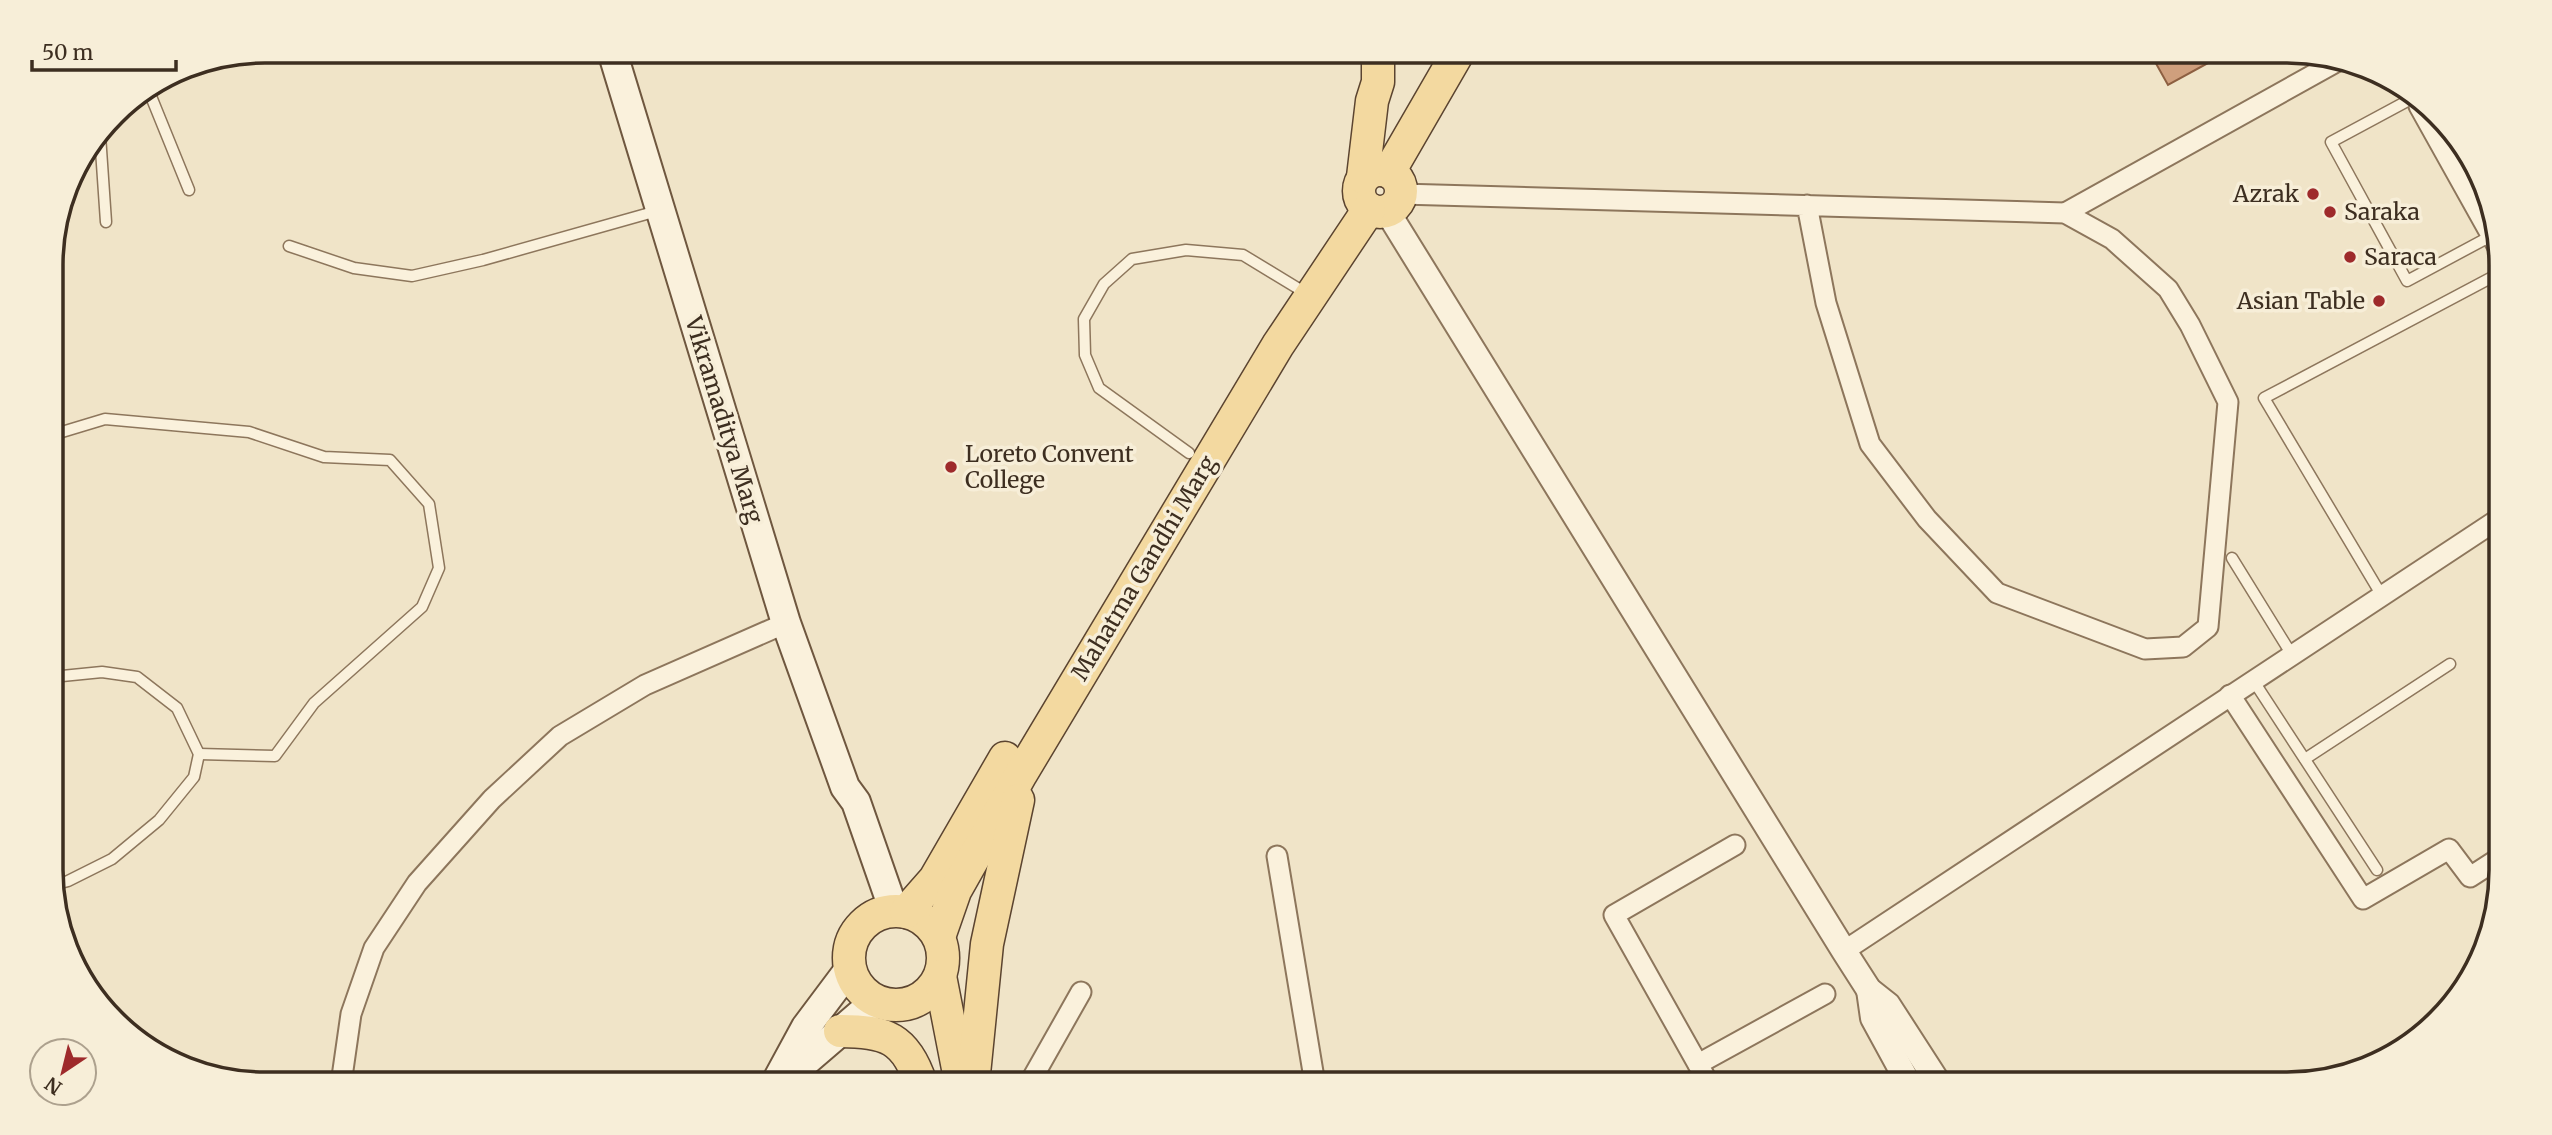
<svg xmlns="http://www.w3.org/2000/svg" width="2552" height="1135" viewBox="0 0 2552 1135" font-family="Merriweather,serif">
	<rect width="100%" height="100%" fill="#f0e4c8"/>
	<path fill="#cf9f7d" stroke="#8d5f41" stroke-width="2" d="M2149,51H2230L2168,85Z"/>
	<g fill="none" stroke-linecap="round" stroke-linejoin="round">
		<g stroke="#8d765c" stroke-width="13">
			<g id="service">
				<path d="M148,89L189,190"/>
				<path d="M2411,99L2331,142L2407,281L2491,236"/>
				<path d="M100,135L106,222"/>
				<path d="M289,246L354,268L412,276L483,260L657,211"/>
				<path d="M52,435L105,419L249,432L324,457L390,460L429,504L439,568L422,607L314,703L275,756L199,754"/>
				<path d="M1189,453L1099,388L1085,355L1084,319L1104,284L1132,259L1186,250L1243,255L1299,289"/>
				<path d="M2232,558L2292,655"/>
				<path d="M2382,596L2264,398L2500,273"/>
				<path d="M52,677L102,672L137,677L177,708L199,754L194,777L159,820L112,859L68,881L53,885"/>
				<path d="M2253,680L2377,870"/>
				<path d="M2305,759L2450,664"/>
			</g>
		</g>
		<g stroke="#8d765c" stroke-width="23">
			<g id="minor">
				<path d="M2419,106L2500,251"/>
				<path d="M1401,194L2065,213L2112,239L2168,289L2190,325L2228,402L2208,627L2183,647L2145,649L1997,593L1927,519L1870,444L1826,303L1807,205"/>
				<path d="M2065,213L2338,61"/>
				<path d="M2230,695L2363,899L2449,849L2470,877L2501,857"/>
				<path d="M1277,856L1315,1084"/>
				<path d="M1844,951L2500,518"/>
				<path d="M1698,1064L1825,994"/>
				<path d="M341,1084L351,1014L374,948L417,883L492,799L560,736L645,685L786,623"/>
				<path d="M1029,1084L1081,992"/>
				<path d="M1709,1084L1614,915L1735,845"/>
			</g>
		</g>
		<g stroke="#8d765c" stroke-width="28">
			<g id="tertiary">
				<path d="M1387,211L1844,951L1869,990L1888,1005L1939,1084"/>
				<path d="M1869,990L1873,1018L1909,1084"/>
			</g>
		</g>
		<g stroke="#6f573f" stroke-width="32">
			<g id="secondary">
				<path d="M612,51L786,623L845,787L856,802L894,911"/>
				<path d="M786,1078L877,1000"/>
				<path d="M775,1084L806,1027L851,967"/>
			</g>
		</g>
		<g stroke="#5b4430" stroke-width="35">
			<g id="primary">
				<circle cx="1380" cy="191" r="21"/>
				<path d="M1389,172L1459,51"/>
				<path d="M1363,177L1372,101L1378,82V51"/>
				<circle cx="896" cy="958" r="47"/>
				<path d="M906,912L935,879L1005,758"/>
				<path d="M939,937L955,891L1021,774L1278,345L1369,209"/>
				<path d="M940,976L961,1084"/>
				<path d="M840,1031C886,1031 906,1038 921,1084"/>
				<path d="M973,1084L987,944L1018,800"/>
			</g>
		</g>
		<use href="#service" stroke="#faf1dc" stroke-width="10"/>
		<use href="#minor" stroke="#faf1dc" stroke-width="19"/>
		<use href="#tertiary" stroke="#faf1dc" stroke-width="24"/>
		<use href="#secondary" stroke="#faf1dc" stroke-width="28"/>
		<use href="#primary" stroke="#f3d9a0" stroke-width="32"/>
	</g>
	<g fill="#9e2a2b" stroke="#f7eed8" stroke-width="2.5">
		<circle cx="2313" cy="194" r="7"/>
		<circle cx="2330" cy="212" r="7"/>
		<circle cx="2350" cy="257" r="7"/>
		<circle cx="2379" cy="301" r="7"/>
		<circle cx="951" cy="467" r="7"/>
	</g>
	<g text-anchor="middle" stroke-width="7" stroke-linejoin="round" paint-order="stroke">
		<g font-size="23" fill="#3d2e20" stroke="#f7eed8" text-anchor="start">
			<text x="2299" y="202" text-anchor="end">Azrak</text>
			<text x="2344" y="220">Saraka</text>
			<text x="2364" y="265">Saraca</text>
			<text x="2365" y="309" text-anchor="end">Asian Table</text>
			<text x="965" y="462">Loreto Convent<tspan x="965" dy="26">College</tspan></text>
		</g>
		<g font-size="23" fill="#3d2e20" stroke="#f7eed8">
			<text transform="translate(724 420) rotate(73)" y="8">Vikramaditya Marg</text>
			<text transform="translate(1144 568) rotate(-59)" y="8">Mahatma Gandhi Marg</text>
		</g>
	</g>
	<path d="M0 0H2552V1135H0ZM265 63H2287A202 202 0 0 1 2489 265V870A202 202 0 0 1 2287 1072H265A202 202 0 0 1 63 870V265A202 202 0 0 1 265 63Z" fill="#f7eed8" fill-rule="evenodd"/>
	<path fill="none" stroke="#3d2e20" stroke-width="3.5" d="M265 63H2287A202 202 0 0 1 2489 265V870A202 202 0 0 1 2287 1072H265A202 202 0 0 1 63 870V265A202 202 0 0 1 265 63Z"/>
	<g transform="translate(63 1072) rotate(215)"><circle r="33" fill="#f7eed8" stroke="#ada18e" stroke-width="2"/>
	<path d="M0-5L12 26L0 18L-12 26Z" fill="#9e2a2b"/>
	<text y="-10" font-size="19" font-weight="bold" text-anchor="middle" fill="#3d2e20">N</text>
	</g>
	<path d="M32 60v10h144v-10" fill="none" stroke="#3d2e20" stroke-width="3.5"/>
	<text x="42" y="60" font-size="21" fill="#3d2e20" stroke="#f7eed8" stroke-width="5" paint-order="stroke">50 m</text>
</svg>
